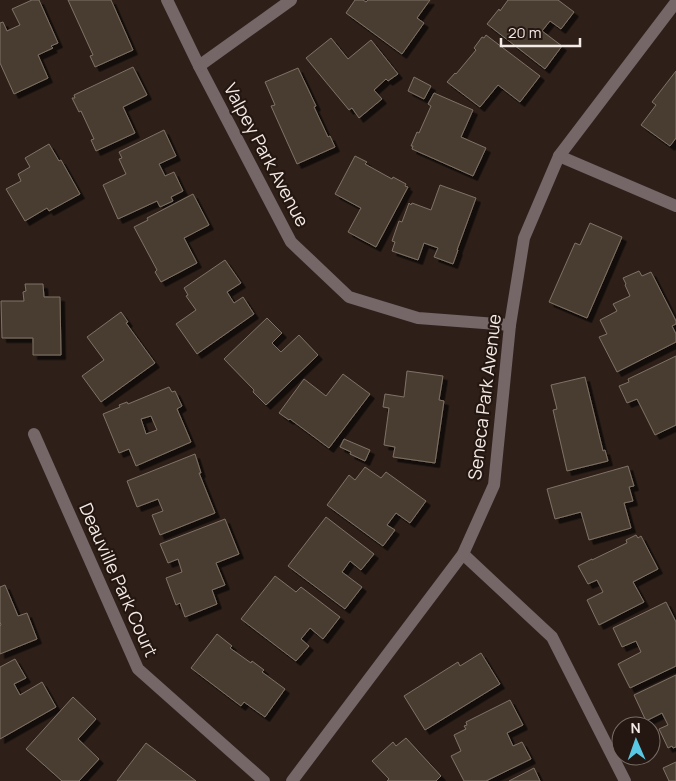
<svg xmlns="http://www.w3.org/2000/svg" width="676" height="781" viewBox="0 0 676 781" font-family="Manrope,sans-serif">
	<defs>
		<filter id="shadow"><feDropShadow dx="4.5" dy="4.5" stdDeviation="0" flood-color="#0009"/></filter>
	</defs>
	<rect width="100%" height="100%" fill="#2e2019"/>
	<g fill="#4a3e32" stroke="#7f7265" fill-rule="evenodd" filter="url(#shadow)">
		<path d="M32,0H39L58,43L51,46L53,48L38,55L48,78L14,94L0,63V23L3,22L7,31L20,25L12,9Z"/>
		<path d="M68,0H111L133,50L95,67L90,56L93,55Z"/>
		<path d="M355,0H363L366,2L368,0H430L417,18L424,23L402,54L346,13Z"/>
		<path d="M508,0H558L574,12L561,29L550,21L542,31L562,46L545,69L487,24L499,9L500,11Z"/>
		<path d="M486,35L540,76L520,102L498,85L480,107L447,82L455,73L456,74L476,50L474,48L482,37L484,38Z"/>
		<path d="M331,38L348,59L371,40L398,74L388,81L386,79L374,90L382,99L359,118L352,108L349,110L306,58Z"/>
		<path d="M133,67L147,95L123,107L135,133L96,151L91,140L94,139L81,111L79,112L72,98H75L74,95Z"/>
		<path d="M298,68L316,106L314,107L328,137L330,136L335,147L297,164L271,106L275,105L265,82Z"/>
		<path d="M676,71V138L670,146L641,125L656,105L652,102Z"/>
		<path d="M414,77L431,86L424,99L408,91Z"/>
		<path d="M434,93L473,110L461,137L486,148L473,176L412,149L413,146H411L417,132L419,133L431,106L428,104Z"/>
		<path d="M164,130L176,156L159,164L165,176L174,172L183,191L171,197L173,201L160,207L157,201L118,219L103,185L126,174L119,159L122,158L119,152Z"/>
		<path d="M49,144L59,161L61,160L80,194L49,211L47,208L25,221L6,189L21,181L18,174L30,167L25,158Z"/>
		<path d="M355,156L367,162L365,164L392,179L393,177L406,184L405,186L408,187L376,247L348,232L361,208L335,194Z"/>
		<path d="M440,185L476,198L457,250H458L453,264L434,257L438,248L424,243L418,260L392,251L395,242L392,241L399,221L402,222L409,203L411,205L412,203L431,210Z"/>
		<path d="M193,194L209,225L184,238L197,263L161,282L155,272L157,270L134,227L148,220L147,218Z"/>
		<path d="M590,223L622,237L587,318L549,302L575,243L580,245Z"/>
		<path d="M225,260L241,283L227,292L234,303L243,297L254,314L197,354L176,324L196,310L186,296L188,295L184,288Z"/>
		<path d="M639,271L642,276L651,272L676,321V324L672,326L676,334V342L617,372L599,337L607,334L600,320L617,311L613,304L630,296L625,285L626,284L623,278Z"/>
		<path d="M25,284H43L44,297H60L61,355H33V338H2L1,301H24L23,292L26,291Z"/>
		<path d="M121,312L128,322L126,323L155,363L101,402L82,376L104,360L87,337Z"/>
		<path d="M267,318L282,333L272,343L281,352L299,335L318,355L266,405L253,392L254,390L224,359Z"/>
		<path d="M676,356V425L655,435L637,399L627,403L619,386L629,382L628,379Z"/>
		<path d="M407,371L443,376L439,400L444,401L435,463L393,457L395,447L384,445L389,408L383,407L385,394L404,397Z"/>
		<path d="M343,374L370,394L329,448L290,419L289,420L279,413L304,379L326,396Z"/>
		<path d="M585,377L603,451L605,450L608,461L567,471L553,410L557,409L551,385Z"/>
		<path d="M169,387L172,392L175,391L182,406L177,409L191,442L136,466L129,449L119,453L103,414L120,407L119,405L127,402L128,404ZM151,416L157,430L146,434L141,419Z"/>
		<path d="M344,439L370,450L365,461L350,454L351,452L340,447Z"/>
		<path d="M195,454L201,473H199L215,513L160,535L152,515L163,511L158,499L137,507L127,481Z"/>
		<path d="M628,466L634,486L629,487L633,501L624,503L631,528L589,540L581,512L555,519L547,489Z"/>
		<path d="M365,467L381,478L386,472L426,501L410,523L396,513L387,525L395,530L383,546L327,505L349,475L355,480Z"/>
		<path d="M326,517L374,554L361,570L350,561L342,572L362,587L345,609L288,566Z"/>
		<path d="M225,519L239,554L216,563L225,585L212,590L217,604L185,617L180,603L176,605L166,578L182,572L178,559L168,563L160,544Z"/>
		<path d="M636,535L638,538L641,536L658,569L633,582L644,602L599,625L587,600L603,592L597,580L588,584L578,566L592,559V560L627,543L626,540Z"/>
		<path d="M275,576L296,592L301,587L340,617L323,639L310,628L301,639L309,646L296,661L241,619Z"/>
		<path d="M5,585L18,616L27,613L37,639L0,654V626L1,625L0,622V587Z"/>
		<path d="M666,602L676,622V666L630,688L618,664L641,652L636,641L622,647L613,628Z"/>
		<path d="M217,634L232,646L230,648L251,663L252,661L264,670L262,672L285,689L265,717L244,702L241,706L191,668Z"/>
		<path d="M481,653L500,684L425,730L404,696L458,662L460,666Z"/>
		<path d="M15,659L26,678L14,684L20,695L42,682L56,707L0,739V667Z"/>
		<path d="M676,675V747L673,748L672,746L668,748L659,729L668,725L662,713L646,721L634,695Z"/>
		<path d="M73,697L96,719L78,739L99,759L79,781H62L26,749Z"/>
		<path d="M510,700L523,725L507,733L513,746L522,742L531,759L486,781H464L451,756L461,751L454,735L466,729L464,726L467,725L466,722Z"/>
		<path d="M406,738L441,776L436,781H387L389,779L372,761L393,742L396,746Z"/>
		<path d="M146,743L196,781H117Z"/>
		<path d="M676,762V781H669L663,768Z"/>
		<path d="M534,768L540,781H509Z"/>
	</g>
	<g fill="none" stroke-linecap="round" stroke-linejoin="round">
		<g stroke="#756668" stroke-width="12">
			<path d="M167,0L199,66L291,242L349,297L418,318L510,325"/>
			<path d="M199,66L291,0"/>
			<path d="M559,156L676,206"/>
			<path d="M34,434L138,669L264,781"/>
			<path d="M463,554L552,637L625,781"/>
			<path d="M292,781L463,554L494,485L510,325L524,238L559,156L676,2"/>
		</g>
	</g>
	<g text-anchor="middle" stroke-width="4.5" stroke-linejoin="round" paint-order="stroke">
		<g font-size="18" fill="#f4eae6" stroke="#241610">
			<text transform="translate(266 155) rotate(62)" y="6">Valpey Park Avenue</text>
			<text transform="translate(485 397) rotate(-83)" y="6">Seneca Park Avenue</text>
			<text transform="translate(118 580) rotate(66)" y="6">Deauville Park Court</text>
		</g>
	</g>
	<g transform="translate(636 741) rotate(358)"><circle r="24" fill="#241610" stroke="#776b66"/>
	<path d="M0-4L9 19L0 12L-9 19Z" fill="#59c8e4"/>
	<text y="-8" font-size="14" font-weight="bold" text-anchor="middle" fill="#f4eae6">N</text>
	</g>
	<path d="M501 38v8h79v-8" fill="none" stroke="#f4eae6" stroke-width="2.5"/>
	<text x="508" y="38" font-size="15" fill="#f4eae6" stroke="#241610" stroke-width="4" paint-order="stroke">20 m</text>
</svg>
